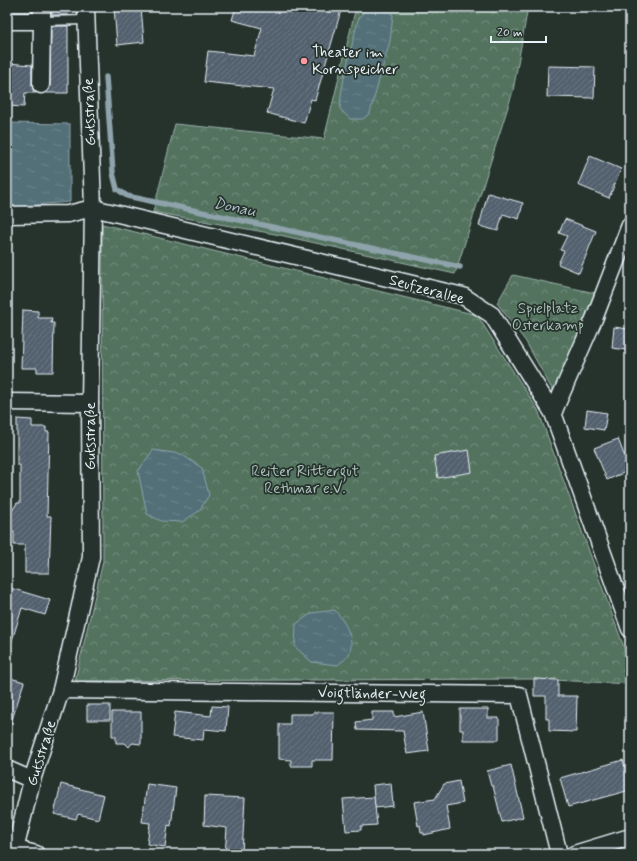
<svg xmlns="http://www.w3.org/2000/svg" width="637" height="861" viewBox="0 0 637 861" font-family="Mynerve,sans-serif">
	<defs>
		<pattern id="forest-crowns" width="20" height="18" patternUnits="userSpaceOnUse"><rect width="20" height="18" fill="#52735e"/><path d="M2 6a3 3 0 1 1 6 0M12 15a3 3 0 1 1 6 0" fill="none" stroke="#738e7e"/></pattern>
		<pattern id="water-ripples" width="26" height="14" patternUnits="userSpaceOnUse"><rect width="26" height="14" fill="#536f79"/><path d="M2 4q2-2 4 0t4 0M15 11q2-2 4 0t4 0" fill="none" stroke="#6c848d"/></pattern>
		<pattern id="building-hatch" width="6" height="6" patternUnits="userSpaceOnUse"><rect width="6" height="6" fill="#53616e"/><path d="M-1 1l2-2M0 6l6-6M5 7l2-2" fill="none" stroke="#6c7883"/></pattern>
	</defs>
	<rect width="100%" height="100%" fill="#26332d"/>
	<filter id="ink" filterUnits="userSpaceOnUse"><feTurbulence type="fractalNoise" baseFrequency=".025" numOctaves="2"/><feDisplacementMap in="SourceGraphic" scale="8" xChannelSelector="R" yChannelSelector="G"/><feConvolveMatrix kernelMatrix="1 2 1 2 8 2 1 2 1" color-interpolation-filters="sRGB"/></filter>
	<g filter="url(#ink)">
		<g fill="url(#forest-crowns)" stroke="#9db2ab">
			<path d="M356,7H528L513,91L455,274L275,234L153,212L175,124L324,139Z"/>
			<path d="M102,224L477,315L538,410L630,664V684L534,679L75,681L103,561Z"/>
			<path d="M513,275L595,293L554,393L526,342L497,303Z"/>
		</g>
		<g fill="url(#water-ripples)" stroke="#8fa3ac">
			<path d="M371,8C380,8 386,9 393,15L390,41L370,113L363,119H350L340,109L341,95L344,78L358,20L364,11Z"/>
			<path d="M7,123L70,124V202L7,207Z"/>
			<path d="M153,450L181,454L202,468L209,495L199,511L182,522L161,521L147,514L138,471Z"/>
			<path d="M335,610C344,621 356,639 349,654C348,658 341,662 338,665L312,662L295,647L296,624L312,613Z"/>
		</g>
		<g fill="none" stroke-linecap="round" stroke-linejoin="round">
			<path stroke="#8fa3ac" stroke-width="5.5" d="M106,77L113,173L117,189L127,196L460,267"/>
		</g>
		<g fill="url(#building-hatch)" stroke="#e8f1f8">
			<path d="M52,7H67L68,15H52Z"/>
			<path d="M114,7H141L144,42L117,45Z"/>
			<path d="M236,7H342L315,100L311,99L304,123L267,113L274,89L204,82L208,51L254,56L262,28L232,20Z"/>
			<path d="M51,26H68V93H46L49,90L50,85Z"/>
			<path d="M7,63L32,65V85L33,90L36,93H25L24,107L7,106Z"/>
			<path d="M548,66L595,67L594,98L547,97Z"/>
			<path d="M590,156L621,169L609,198L578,185Z"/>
			<path d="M488,193L523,203L519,219L503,214L498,231L479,226Z"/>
			<path d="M565,219L596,231L579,273L558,264L564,251L560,250L567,236L559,233Z"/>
			<path d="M23,310L38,311V318H52L51,323H54L53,372H37V368H21Z"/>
			<path d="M614,327L628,329L626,350L612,348Z"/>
			<path d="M587,410L607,413L604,430L585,427Z"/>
			<path d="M17,419L32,420V427H46V432H49L47,516H51L49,573H25V545H14V532H7V516L10,514L17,503H20V465H17Z"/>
			<path d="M618,439L630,470L607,480L594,448Z"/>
			<path d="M469,450L472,472L438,478L434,456Z"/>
			<path d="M7,587L50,600L45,615L22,608L10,647L7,646Z"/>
			<path d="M7,677L24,682L10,726L7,725Z"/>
			<path d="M534,679L558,680V696H577L576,732L549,731V719H546V696H534Z"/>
			<rect x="87" y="705" width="23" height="15"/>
			<path d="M212,706L228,707L226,731L204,729L203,740L172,737L175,712L211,716Z"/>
			<path d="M460,709H488V718H499V740H463V730H460Z"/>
			<path d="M112,712H141V744L132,743L129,747L125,743H116V736H112Z"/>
			<path d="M313,712H334L333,760H312V766H291V760L279,759V724H290V714H313Z"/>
			<path d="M372,712H394V717L423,712L429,751L407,754L403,731L357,730L356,722L372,720Z"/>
			<path d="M623,760L630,783V790L568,807L560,778Z"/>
			<path d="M511,765L523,817L502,822L493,786H491L487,771Z"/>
			<path d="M459,781L463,803L446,806L450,829L424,835V833H421L420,825L418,826L414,802L435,799L444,784Z"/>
			<path d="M391,783L393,806L375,808L373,785Z"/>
			<path d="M61,784L104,795L98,819L78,814L76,819L54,814Z"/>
			<path d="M147,784L176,788L171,826L168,825L165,847L147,844L150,823L142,822Z"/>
			<path d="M205,796L245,798L242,854H225L227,828L204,825Z"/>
			<path d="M374,797L377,825L361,826V830L346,831L343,799Z"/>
		</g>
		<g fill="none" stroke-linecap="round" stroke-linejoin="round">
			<g stroke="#e8f1f8" stroke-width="11">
				<path id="service" d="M42,21L86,20"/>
			</g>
			<g stroke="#e8f1f8" stroke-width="19">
				<g id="minor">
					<path d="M7,21H42V7"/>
					<path d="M41,85L42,21"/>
					<path d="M7,215L68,214L93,208L463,296L492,315L553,413L630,629"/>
					<path d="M7,402L90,403"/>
					<path d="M553,413L594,319L630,225"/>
					<path d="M61,690L519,695L559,854"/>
					<path d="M7,769L32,780"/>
					<path d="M16,849L36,854"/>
					<path d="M14,854L32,780L61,690L91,557L90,403L93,208L86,7"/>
					<path d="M574,854L630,837"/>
				</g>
			</g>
			<use href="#service" stroke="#26332d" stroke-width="8"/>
			<use href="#minor" stroke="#26332d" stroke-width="16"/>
		</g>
	</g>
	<circle fill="#ff9aa2" stroke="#26332d" stroke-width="1.5" cx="304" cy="61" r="4"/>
	<g text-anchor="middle" stroke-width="3.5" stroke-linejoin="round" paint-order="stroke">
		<g font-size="15" fill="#e8f1f8" stroke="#26332d" text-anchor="start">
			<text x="312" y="57">Theater im<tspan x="312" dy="17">Kornspeicher</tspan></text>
		</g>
		<g font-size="15" fill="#e8f1f8" stroke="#26332d">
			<text transform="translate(89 112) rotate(-92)" y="5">Gutsstraße</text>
			<text transform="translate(427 289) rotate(15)" y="5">Seufzerallee</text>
			<text transform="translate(90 436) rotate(-90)" y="5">Gutsstraße</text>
			<text transform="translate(372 693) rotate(1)" y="5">Voigtländer-Weg</text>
			<text transform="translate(41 753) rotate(-73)" y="5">Gutsstraße</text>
		</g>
		<g font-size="15" fill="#acbfba" stroke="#26332d">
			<text x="548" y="313">Spielplatz<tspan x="548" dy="17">Osterkamp</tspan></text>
			<text x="305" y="476">Reiter Rittergut<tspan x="305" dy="17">Rethmar e.V.</tspan></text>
		</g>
		<g font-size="16" font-style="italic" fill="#acbdc5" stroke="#26332d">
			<text transform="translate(235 206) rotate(12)" y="6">Donau</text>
		</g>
	</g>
	<rect width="637" height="861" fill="none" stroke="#26332d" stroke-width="24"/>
	<rect x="12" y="12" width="613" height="837" fill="none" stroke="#e8f1f8" stroke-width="1.5" filter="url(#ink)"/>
	<path d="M491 36v6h55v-6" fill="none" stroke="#e8f1f8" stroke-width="2"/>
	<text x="497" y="36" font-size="12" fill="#e8f1f8" stroke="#26332d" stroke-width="3" paint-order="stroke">20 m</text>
</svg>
